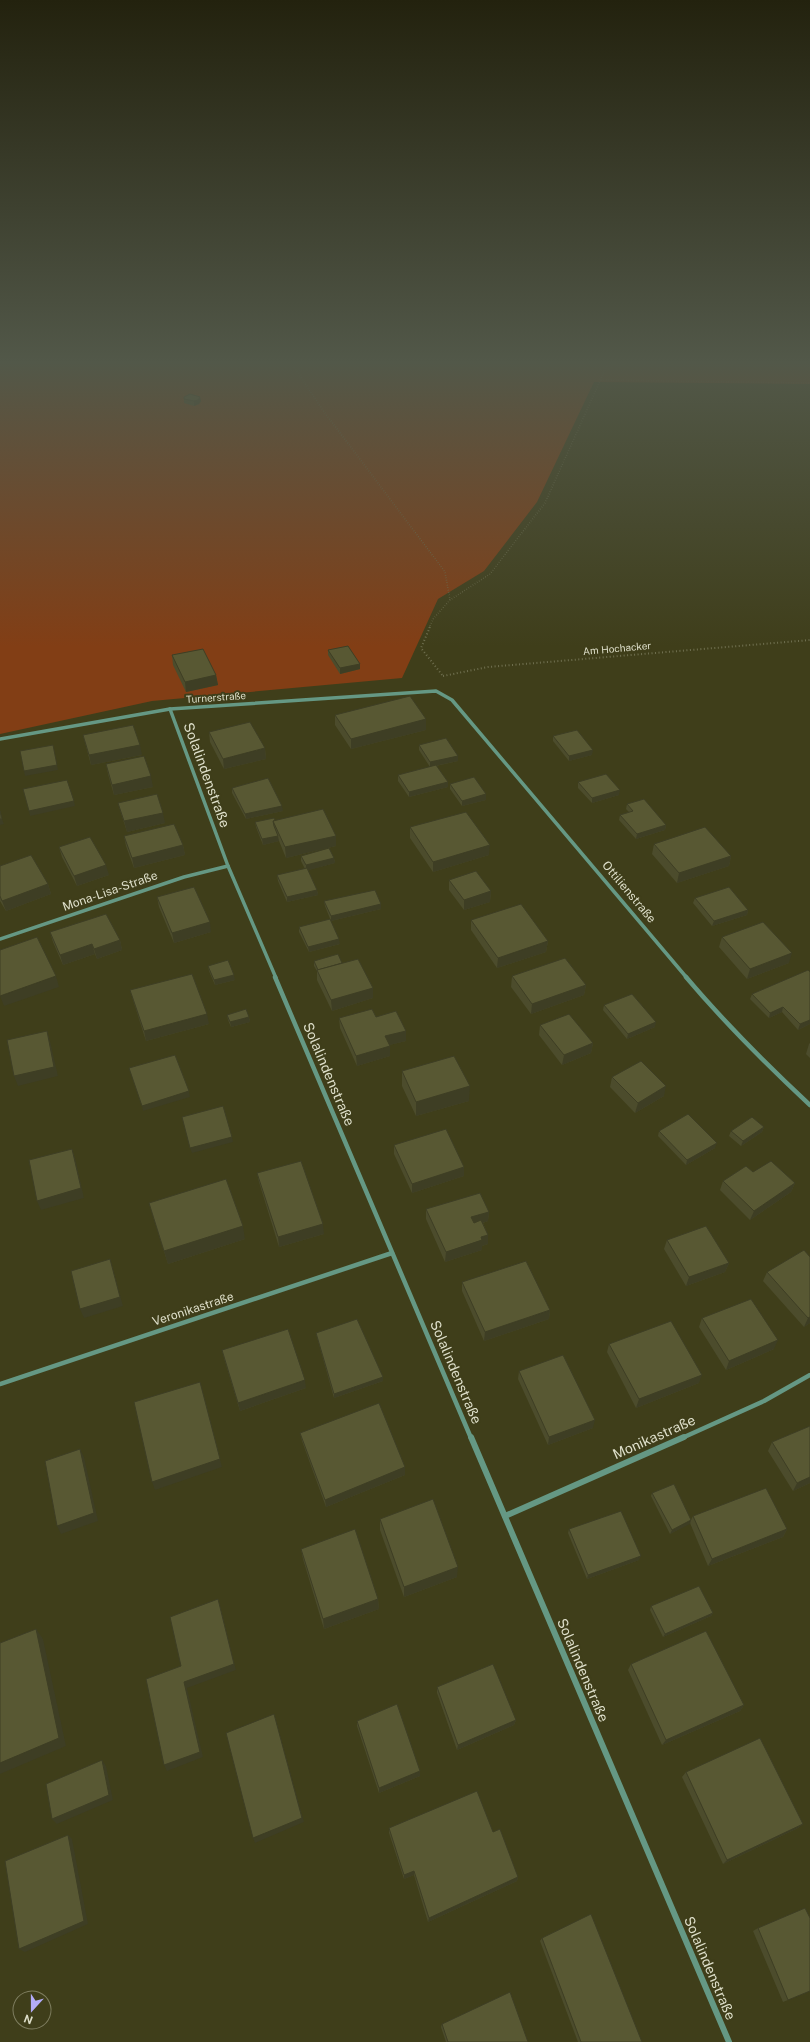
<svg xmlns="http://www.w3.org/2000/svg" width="810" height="2042" viewBox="0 0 810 2042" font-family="'Public Sans',sans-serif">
	<rect width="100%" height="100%" fill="#3f3e1a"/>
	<path fill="#823e15" d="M0,361H810V384L594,382L537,502L484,571L438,599L402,678L152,701L0,734Z"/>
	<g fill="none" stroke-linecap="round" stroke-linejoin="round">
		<g stroke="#707050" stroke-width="1.5" stroke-dasharray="0.5 2" stroke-linecap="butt">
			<path d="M290,361L322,409L445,572L450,600"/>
			<path d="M607,365L810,366"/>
			<path d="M601,380L810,383"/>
			<path d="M429,628L433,619L450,600L490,574L545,503L609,361"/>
		</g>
		<g stroke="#707050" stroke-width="2" stroke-dasharray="1 2.5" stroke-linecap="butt">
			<path d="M430,627L421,648L443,676"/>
			<path d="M443,676L488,667L810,640"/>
		</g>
		<g stroke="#659884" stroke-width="3.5">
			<path d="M170,709L228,866L276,978"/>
			<path d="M0,739L170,709L436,691L452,700L687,978"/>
			<path d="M0,939L184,877L228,866"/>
		</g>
		<g stroke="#659884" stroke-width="4.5">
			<path d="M275,977L471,1438"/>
			<path d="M686,977C724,1022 766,1064 810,1105"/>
			<path d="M0,1384L392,1253"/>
			<path d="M682,1438L764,1401L810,1375"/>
		</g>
		<g stroke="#659884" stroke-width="6">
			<path d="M471,1437L729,2042"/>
			<path d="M505,1516L684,1437"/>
		</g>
	</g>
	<g fill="#4c4c2c">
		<path d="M184,399L201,401L199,404L194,406L184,403Z"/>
		<path d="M328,650L360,669L340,674L328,655Z"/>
		<path d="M172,655L216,675L218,685L186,692L173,665Z"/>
		<path d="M335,715L426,719V730L351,749L335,725Z"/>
		<path d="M209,732L265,748L266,759L224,769L210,742Z"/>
		<path d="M83,735L142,755L91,765Z"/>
		<path d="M553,736L592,755L569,761L553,741Z"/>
		<path d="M419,745L458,761L436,766L448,782V787L409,797L398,781V775L430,767L419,750Z"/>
		<path d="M106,764L153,787L114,795L108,774Z"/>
		<path d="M578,782L619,795L592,803L578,788Z"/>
		<path d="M450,784L486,800L462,806L450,789Z"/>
		<path d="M232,788L283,811L246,819L232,793Z"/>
		<path d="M118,803L165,823L127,832L121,813Z"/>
		<path d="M627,804L666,825L665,830L636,839L619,820L620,815L629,812L626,809Z"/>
		<path d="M275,820L336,836V846L286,858L279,841L263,845L256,827L255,822Z"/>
		<path d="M410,827L489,855L433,872L410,838Z"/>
		<path d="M124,836L183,845L185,855L134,868L126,846Z"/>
		<path d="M654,844L731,856L729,866L677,883L652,854Z"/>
		<path d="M59,847L109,875L77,886L62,857Z"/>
		<path d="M301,856L334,858L335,863L308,870L317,890L318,895L287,902L278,881L277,875L305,869L301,861Z"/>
		<path d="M0,866L48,884L51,894L6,911L0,901Z"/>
		<path d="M449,880L491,891L490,902L464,910L449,890Z"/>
		<path d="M157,897L211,932L174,943L159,907Z"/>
		<path d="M695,898L748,910L747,915L712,926L693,903Z"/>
		<path d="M324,901L381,904V909L331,921L325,906Z"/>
		<path d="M471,920L548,941L546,952L497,968L471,930Z"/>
		<path d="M299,927L340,944L309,952L299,932Z"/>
		<path d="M50,932L120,940L122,950L97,959L95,954L63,965L53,942Z"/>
		<path d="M722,937L789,963L747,979L719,947Z"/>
		<path d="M314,961L342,963L373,988V998L332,1011L317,980V971L314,966Z"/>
		<path d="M208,966L235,980L215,985L209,971Z"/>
		<path d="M808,970L810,1024L798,1030L782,1012L769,1018L750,999L752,994Z"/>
		<path d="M512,976L586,985L584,995L531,1014L511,987Z"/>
		<path d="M130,990L209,1024L146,1041L133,1000Z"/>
		<path d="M604,1005L655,1027L627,1039L603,1010Z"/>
		<path d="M227,1015L249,1017L250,1022L231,1027L228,1020Z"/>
		<path d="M376,1017L406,1031V1041L389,1045L390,1056L357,1066L340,1028L339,1018Z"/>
		<path d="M540,1025L593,1043L591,1053L562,1065L539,1035Z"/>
		<path d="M810,1043V1058L806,1054L809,1044Z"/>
		<path d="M402,1071L469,1101L416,1116L402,1086Z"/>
		<path d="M612,1077L664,1096L635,1113L610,1087Z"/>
		<path d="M764,1127L762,1132L741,1146L729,1136L731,1131Z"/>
		<path d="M659,1131L715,1148L686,1165L658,1136Z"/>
		<path d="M394,1145L464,1167V1176L412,1193L394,1154Z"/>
		<path d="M753,1172L795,1183L791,1192L750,1220L720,1190L723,1181Z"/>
		<path d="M257,1173L324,1234L279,1247L259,1182Z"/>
		<path d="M149,1203L245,1239L168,1264Z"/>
		<path d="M426,1209L489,1212L488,1221L483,1223L488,1235V1244L482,1246V1250L445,1262L426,1219Z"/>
		<path d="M667,1240L729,1263L725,1272L686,1286L664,1249Z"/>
		<path d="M810,1257V1323L804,1327L763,1281L767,1272Z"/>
		<path d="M462,1282L550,1310L549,1319L484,1341L462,1291Z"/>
		<path d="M702,1318L774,1349L726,1370L699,1327Z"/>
		<path d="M316,1333L383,1377V1381L334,1398L317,1337Z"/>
		<path d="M609,1344L699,1383L636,1408L607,1352Z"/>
		<path d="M222,1350L306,1388L240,1411L224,1358Z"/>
		<path d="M519,1371L593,1428L548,1445L518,1379Z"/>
		<path d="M810,1426V1483L793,1491L768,1451L772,1442Z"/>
		<path d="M300,1433L405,1475L326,1507L302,1441Z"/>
		<path d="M652,1493L691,1520L693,1516L787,1529L783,1537L708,1566L690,1523L670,1534L651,1496Z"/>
		<path d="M380,1519L457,1577L404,1597L380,1530Z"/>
		<path d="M569,1529L639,1560L587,1579L568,1533Z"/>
		<path d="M301,1549L378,1599L379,1609L324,1629L303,1559Z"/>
		<path d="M651,1606L713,1613L711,1616L663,1637L650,1610Z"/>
		<path d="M631,1664L744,1705L740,1711L662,1745L628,1670Z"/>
		<path d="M437,1687L516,1720L514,1725L457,1750L437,1693Z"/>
		<path d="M357,1721L420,1771V1776L379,1793L357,1726Z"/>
		<path d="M686,1772L803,1824L798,1828L723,1864L682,1777Z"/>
		<path d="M389,1828L493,1832L518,1877L517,1881L428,1922L414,1875L404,1879L389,1833Z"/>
		<path d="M758,1928L810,1991L783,2002L753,1931Z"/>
		<path d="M542,1938L642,2042H578L540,1941Z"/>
		<path d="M442,2024L528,2042H446L441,2027Z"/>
	</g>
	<g fill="#3e3e24">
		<path d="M200,397L201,401L199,404L194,406V401Z"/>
		<path d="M360,664V669L340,674V668Z"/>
		<path d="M216,675L218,685L186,692L185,682Z"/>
		<path d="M426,719V730L351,749V739Z"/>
		<path d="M53,745L58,770L25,776L24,771Z"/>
		<path d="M140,745L142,755L91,765L89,755Z"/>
		<path d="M265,748L266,759L224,769L223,759Z"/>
		<path d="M593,750L592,755L569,761V756Z"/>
		<path d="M458,756V761L430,767V762Z"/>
		<path d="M151,776L153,787L114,795L112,785Z"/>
		<path d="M448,782V787L409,797V792Z"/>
		<path d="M620,790L619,795L592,803V798Z"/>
		<path d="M486,794V800L462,806V801Z"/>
		<path d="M74,801L75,806L30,816L29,811Z"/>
		<path d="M282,806L283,811L246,819L245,814Z"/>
		<path d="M163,813L165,823L127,832L124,821Z"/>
		<path d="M0,819H2L4,824L0,825Z"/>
		<path d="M666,825L665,830L636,839L637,834Z"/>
		<path d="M278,836L279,841L263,845L262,839Z"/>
		<path d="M336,836V846L286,858L285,847Z"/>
		<path d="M183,845L185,855L134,868L132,858Z"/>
		<path d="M490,845L489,855L433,872V862Z"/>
		<path d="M731,856L729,866L677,883L679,873Z"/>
		<path d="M334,858L335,863L306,871V865Z"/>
		<path d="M106,865L109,875L77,886L74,876Z"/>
		<path d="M48,884L51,894L6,911L2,901Z"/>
		<path d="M317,890L318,895L287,902V897Z"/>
		<path d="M491,891L490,902L464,910V900Z"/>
		<path d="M381,904V909L331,921V916Z"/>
		<path d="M748,910L747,915L712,926L714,921Z"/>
		<path d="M210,922L211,932L174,943L172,933Z"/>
		<path d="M339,939L340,944L309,952L308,947Z"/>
		<path d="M120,940L122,950L97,959L94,949Z"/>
		<path d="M548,941L546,952L497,968L498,958Z"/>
		<path d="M92,944L95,954L63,965L60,955Z"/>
		<path d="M792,953L789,963L747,979L750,969Z"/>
		<path d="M234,975L235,980L215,985L214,980Z"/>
		<path d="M56,976L59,987L4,1006L0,996Z"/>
		<path d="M586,985L584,995L531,1014L532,1004Z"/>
		<path d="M373,988V998L332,1011L331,1000Z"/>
		<path d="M783,1007L782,1012L769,1018L770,1013Z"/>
		<path d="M207,1014L209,1024L146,1041L144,1031Z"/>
		<path d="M249,1017L250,1022L231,1027L230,1022Z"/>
		<path d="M810,1020V1024L798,1030L800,1024Z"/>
		<path d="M656,1022L655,1027L627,1039L628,1034Z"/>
		<path d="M47,1031L50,1041L58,1076L18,1086L14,1076Z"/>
		<path d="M406,1031V1041L386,1046L385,1036Z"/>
		<path d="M593,1043L591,1053L562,1065L564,1055Z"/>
		<path d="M390,1046V1056L357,1066L356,1056Z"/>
		<path d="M470,1086L469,1101L416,1116V1102Z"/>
		<path d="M666,1086L664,1096L635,1113L638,1103Z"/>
		<path d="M189,1091L190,1097L143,1111L142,1106Z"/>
		<path d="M764,1127L762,1132L741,1146L743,1141Z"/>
		<path d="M232,1137L233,1142L192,1153L190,1148Z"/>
		<path d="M717,1143L715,1148L686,1165L687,1160Z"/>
		<path d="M72,1149L75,1158L84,1198L41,1210L37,1201Z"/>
		<path d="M464,1167V1176L412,1193V1184Z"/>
		<path d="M795,1183L791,1192L750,1220L754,1211Z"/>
		<path d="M489,1212L488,1221L471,1227V1217Z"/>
		<path d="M323,1224L324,1234L279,1247L278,1237Z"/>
		<path d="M243,1226L245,1239L168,1264L164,1251Z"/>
		<path d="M488,1235V1244L482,1246V1250L445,1262L446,1252L481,1237Z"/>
		<path d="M110,1259L123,1306L84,1318L80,1309Z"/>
		<path d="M729,1263L725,1272L686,1286L689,1277Z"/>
		<path d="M550,1310L549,1319L484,1341L485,1332Z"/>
		<path d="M810,1317V1323L804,1327L808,1318Z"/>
		<path d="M778,1340L774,1349L726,1370L729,1361Z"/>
		<path d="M702,1375L699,1383L636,1408L639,1399Z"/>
		<path d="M383,1377V1381L334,1398V1394Z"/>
		<path d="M305,1380L306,1388L240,1411L238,1403Z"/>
		<path d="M200,1382L222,1467L155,1490L152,1482Z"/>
		<path d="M595,1420L593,1428L548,1445L549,1437Z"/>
		<path d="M80,1449L84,1457L98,1521L61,1534L57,1526Z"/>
		<path d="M405,1467V1475L326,1507L325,1500Z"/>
		<path d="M810,1477V1483L793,1491L797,1483Z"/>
		<path d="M691,1520L690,1524L670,1534L672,1530Z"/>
		<path d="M787,1529L783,1537L708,1566L712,1559Z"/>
		<path d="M641,1556L639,1560L587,1579L588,1575Z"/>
		<path d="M458,1567L457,1577L404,1597V1587Z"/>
		<path d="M218,1599L220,1606L236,1670L187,1688L203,1757L167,1771L164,1765L184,1682Z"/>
		<path d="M378,1599L379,1609L324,1629L323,1619Z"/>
		<path d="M713,1613L711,1616L663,1637L665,1634Z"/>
		<path d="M36,1629L43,1639L66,1746L0,1774V1763Z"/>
		<path d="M744,1705L740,1711L662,1745L666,1740Z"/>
		<path d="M274,1714L304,1822L255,1843L253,1838Z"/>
		<path d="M516,1720L514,1725L457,1750L458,1745Z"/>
		<path d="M102,1760L106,1766L113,1800L57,1824L52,1819Z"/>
		<path d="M420,1771V1776L379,1793V1788Z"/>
		<path d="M803,1824L798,1828L723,1864L727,1860Z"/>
		<path d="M68,1835L72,1839L88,1924L25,1952L19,1949Z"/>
		<path d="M414,1871V1875L404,1879V1875Z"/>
		<path d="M518,1877L517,1881L428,1922L429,1918Z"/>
	</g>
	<g fill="#585833" stroke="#3e3e24">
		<path d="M190,394L200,397L198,400L194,401L184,399V397Z"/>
		<path d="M348,646L360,664L340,668L328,650Z"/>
		<path d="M203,649L216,675L185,682L172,655Z"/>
		<path d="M410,696L426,719L351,739L335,715Z"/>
		<path d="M250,722L265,748L223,759L209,732Z"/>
		<path d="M133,725L140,745L89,755L83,735Z"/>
		<path d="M577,730L593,750L569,756L553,736Z"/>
		<path d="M446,738L458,756L430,762L419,745Z"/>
		<path d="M53,745L57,765L24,771L20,751Z"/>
		<path d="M144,756L151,776L112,785L106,764Z"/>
		<path d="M436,765L448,782L409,792L398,775Z"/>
		<path d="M606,774L620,790L592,798L578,782Z"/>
		<path d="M474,777L486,794L462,801L450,784Z"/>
		<path d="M268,778L282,806L245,814L232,788Z"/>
		<path d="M67,780L74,801L29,811L23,789Z"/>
		<path d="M157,794L163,813L124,821L118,803Z"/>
		<path d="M644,799L666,825L637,834L620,815L633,811L627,804Z"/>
		<path d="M323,809L336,836L285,847L273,821Z"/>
		<path d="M0,811L2,819H0Z"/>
		<path d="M466,812L490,845L433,862L410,827Z"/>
		<path d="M274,818L275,820L273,821L274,826L278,836L262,839L255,822Z"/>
		<path d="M174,824L183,845L132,858L124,836Z"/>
		<path d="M705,827L731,856L679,873L654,844Z"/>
		<path d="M90,837L106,865L74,876L59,847Z"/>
		<path d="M329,848L334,858L306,865L301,856Z"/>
		<path d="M31,855L48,884L2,901L0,896V866Z"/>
		<path d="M307,868L317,890L287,897L277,875Z"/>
		<path d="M476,871L491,891L464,900L449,880Z"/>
		<path d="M194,887L210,922L172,933L157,897Z"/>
		<path d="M729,887L748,910L714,921L695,898Z"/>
		<path d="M375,890L381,904L331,916L324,901Z"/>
		<path d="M521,904L548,941L498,958L471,920Z"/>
		<path d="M106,914L120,940L94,949L92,944L60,955L50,932Z"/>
		<path d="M330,919L339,939L308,947L299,927Z"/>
		<path d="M763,922L792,953L750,969L722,937Z"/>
		<path d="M37,937L56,976L0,996V950Z"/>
		<path d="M338,954L342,963L318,970L314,961Z"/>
		<path d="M565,958L586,985L532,1004L512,976Z"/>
		<path d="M358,959L373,988L331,1000L317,970Z"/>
		<path d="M228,960L234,975L214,980L208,966Z"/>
		<path d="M808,970L810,972V1020L800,1024L783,1007L770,1013L752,994Z"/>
		<path d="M192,974L207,1014L144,1031L130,990Z"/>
		<path d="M632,994L656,1022L628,1034L604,1005Z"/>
		<path d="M246,1009L249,1017L230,1022L227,1015Z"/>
		<path d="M372,1009L376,1017L396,1011L406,1031L385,1036L390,1046L356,1056L339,1018Z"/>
		<path d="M569,1014L593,1043L564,1055L540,1025Z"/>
		<path d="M47,1031L54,1067L14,1076L7,1040Z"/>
		<path d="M175,1055L189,1091L142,1106L129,1068Z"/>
		<path d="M454,1056L470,1086L416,1102L402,1071Z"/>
		<path d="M641,1061L666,1086L638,1103L612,1077Z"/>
		<path d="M223,1106L232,1137L190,1148L182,1117Z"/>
		<path d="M688,1114L717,1143L687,1160L659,1131Z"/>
		<path d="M752,1117L764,1127L743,1141L731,1131Z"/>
		<path d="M446,1129L464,1167L412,1184L394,1145Z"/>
		<path d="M72,1149L81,1188L37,1201L29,1160Z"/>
		<path d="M301,1161L323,1224L278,1237L257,1173Z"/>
		<path d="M771,1161L795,1183L754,1211L723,1181L746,1166L753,1172Z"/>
		<path d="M226,1179L243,1226L164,1251L149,1203Z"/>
		<path d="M480,1193L489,1212L471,1217L474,1223L481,1220L488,1235L481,1237L482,1240L446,1252L426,1209Z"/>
		<path d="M706,1226L729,1263L689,1277L667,1240Z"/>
		<path d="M804,1250L810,1257V1317L808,1318L767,1272Z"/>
		<path d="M110,1259L120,1297L80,1309L71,1271Z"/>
		<path d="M526,1261L550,1310L485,1332L462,1282Z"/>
		<path d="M751,1299L778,1340L729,1361L702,1318Z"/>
		<path d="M357,1319L383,1377L334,1394L316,1333Z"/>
		<path d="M671,1321L702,1375L639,1399L609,1344Z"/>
		<path d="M288,1329L305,1380L238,1403L222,1350Z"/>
		<path d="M563,1355L595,1420L549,1437L519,1371Z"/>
		<path d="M200,1382L220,1459L152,1482L134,1402Z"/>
		<path d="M379,1403L405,1467L325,1500L300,1433Z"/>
		<path d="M810,1426V1477L797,1483L772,1442Z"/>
		<path d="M80,1449L94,1513L57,1526L45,1461Z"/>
		<path d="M674,1484L691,1520L672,1530L652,1493Z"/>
		<path d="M766,1488L787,1529L712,1559L693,1516Z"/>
		<path d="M433,1499L458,1567L404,1587L380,1519Z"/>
		<path d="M621,1511L641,1556L588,1575L569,1529Z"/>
		<path d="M355,1529L378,1599L323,1619L301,1549Z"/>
		<path d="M699,1586L713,1613L665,1634L651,1606Z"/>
		<path d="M218,1599L234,1664L184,1682L200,1752L164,1765L146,1679L181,1666L170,1617Z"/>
		<path d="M36,1629L59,1738L0,1763V1643Z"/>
		<path d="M706,1631L744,1705L666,1740L631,1664Z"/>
		<path d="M493,1664L516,1720L458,1745L437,1687Z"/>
		<path d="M397,1704L420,1771L379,1788L357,1721Z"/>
		<path d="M274,1714L302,1818L253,1838L226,1733Z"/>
		<path d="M760,1738L803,1824L727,1860L686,1772Z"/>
		<path d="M102,1760L109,1795L52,1819L46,1784Z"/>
		<path d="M477,1791L493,1832L500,1829L518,1877L429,1918L414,1871L404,1875L389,1828Z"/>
		<path d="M68,1835L84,1921L19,1949L5,1861Z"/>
		<path d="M805,1908L810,1918V1991L788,2000L758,1928Z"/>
		<path d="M591,1914L642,2042H581L542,1938Z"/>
		<path d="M510,1992L528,2042H448L442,2024Z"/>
	</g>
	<linearGradient id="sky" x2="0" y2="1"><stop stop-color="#23220e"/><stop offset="0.56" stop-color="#525849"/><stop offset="1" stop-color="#525849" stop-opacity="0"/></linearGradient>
	<rect width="810" height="647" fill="url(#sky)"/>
	<g text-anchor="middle" stroke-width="4" stroke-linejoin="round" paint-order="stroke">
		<g font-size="10" fill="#dedfca" stroke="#3f3e1a">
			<text transform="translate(617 648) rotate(-5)" y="4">Am Hochacker</text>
			<text transform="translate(216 697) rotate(-4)" y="4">Turnerstraße</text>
		</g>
		<g font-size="12" fill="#dedfca" stroke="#3f3e1a">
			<text transform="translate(110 891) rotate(-19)" y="4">Mona-Lisa-Straße</text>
			<text transform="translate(629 892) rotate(50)" y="4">Ottilienstraße</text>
			<text transform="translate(193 1309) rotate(-18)" y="4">Veronikastraße</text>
		</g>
		<g font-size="14" fill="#dedfca" stroke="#3f3e1a">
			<text transform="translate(207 775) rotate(70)" y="5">Solalindenstraße</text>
			<text transform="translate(329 1074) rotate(67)" y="5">Solalindenstraße</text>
			<text transform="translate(456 1372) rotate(67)" y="5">Solalindenstraße</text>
			<text transform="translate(654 1437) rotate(-24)" y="5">Monikastraße</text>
			<text transform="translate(583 1670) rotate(67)" y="5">Solalindenstraße</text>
			<text transform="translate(710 1968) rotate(67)" y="5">Solalindenstraße</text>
		</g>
	</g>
	<g transform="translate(32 2010) rotate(201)"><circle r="19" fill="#3f3e1a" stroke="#7f7e60"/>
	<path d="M0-3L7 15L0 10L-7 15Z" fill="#b3acf9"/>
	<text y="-6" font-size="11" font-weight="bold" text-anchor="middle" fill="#dedfca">N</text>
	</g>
</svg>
